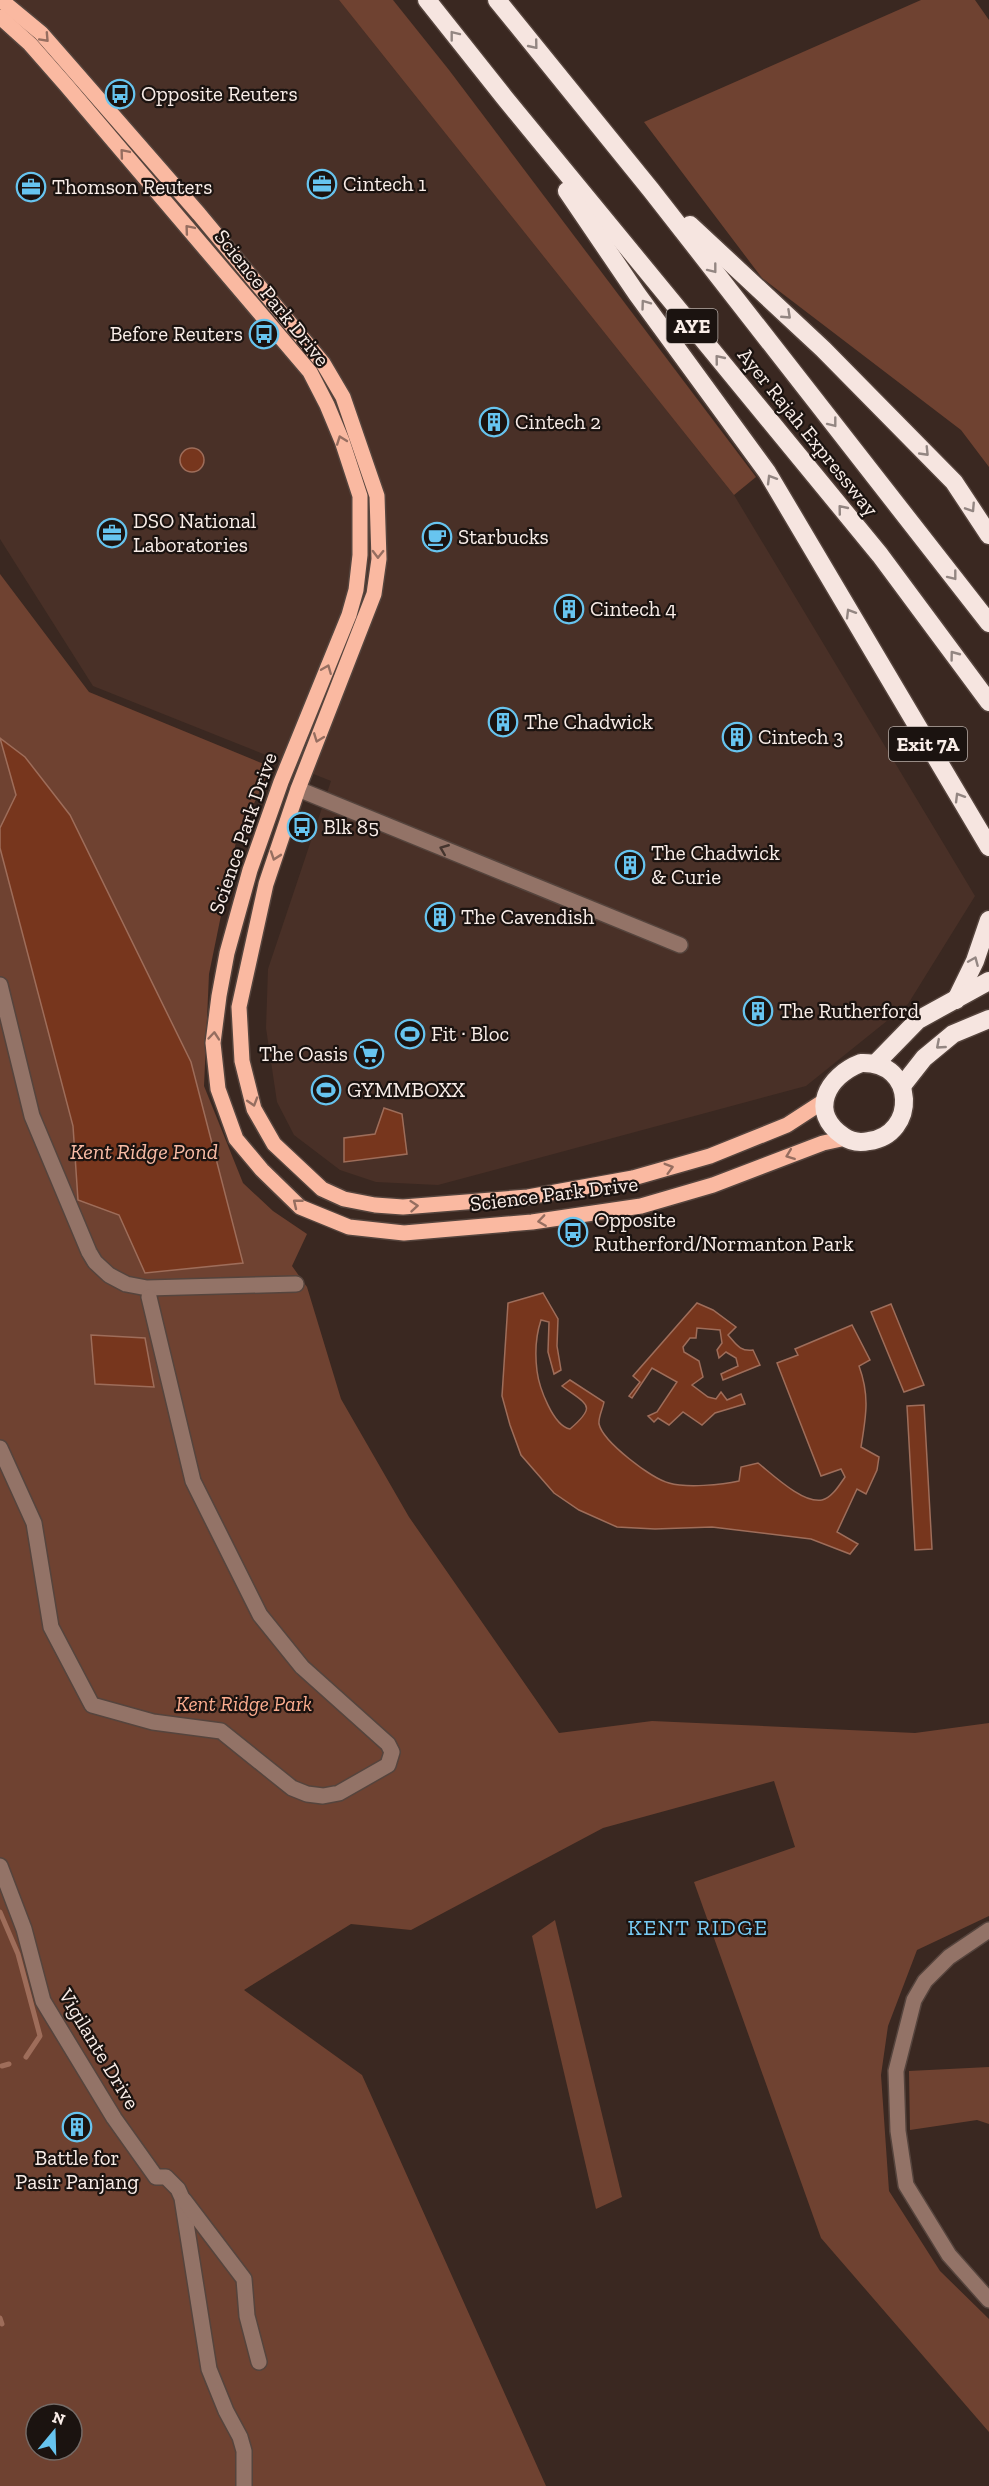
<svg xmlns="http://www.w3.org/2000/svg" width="989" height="2486" viewBox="0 0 989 2486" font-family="'Zilla Slab',serif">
	<rect width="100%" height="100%" fill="#3a2821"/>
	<path fill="#493027" d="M0,0H339L734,495L975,896L908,1004L806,1086L438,1185L376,1182L340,1170L294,1135L277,1102L266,1028L268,969L331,781L93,686L0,539Z"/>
	<g fill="#6f4231" fill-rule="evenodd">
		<path d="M339,0H393L449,70L756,477L734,495Z"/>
		<path d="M921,0H975L989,20V467L961,430L762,278L644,122Z"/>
		<path d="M0,574L89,692L271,767L236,842L209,974L204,1086L243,1183L273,1211L307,1234L292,1266L307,1287L341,1399L409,1517L559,1733L652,1721L915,1733L989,1723V1916L917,1950L888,2026L881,2075L889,2191L940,2271L989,2319V2432L821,2238L694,1882L795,1847L774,1781L603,1828L411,1930L351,1924L244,1990L362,2075L546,2486H0ZM36,2414H72V2450H36Z"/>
		<path d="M555,1920L622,2197L596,2209L532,1936Z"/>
		<path d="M989,2067V2124L977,2120L910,2130L909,2071Z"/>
	</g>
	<g fill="#77361d" stroke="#9e6d5a" stroke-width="1.5">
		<circle cx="192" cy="460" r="12"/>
		<path d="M0,738L25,757L70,815L191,1062L243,1263L145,1273L119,1215L78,1200L73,1126L0,848V828L16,795Z"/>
		<path d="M384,1108L402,1114L407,1154L344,1162V1138L375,1134Z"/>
		<path d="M543,1293L558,1319L557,1346L561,1370L554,1374L548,1352L549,1322L541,1320C536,1335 535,1355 537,1371C539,1387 553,1426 570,1429C598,1405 587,1405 562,1386L570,1380L604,1402C603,1408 598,1418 599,1424C603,1442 652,1479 669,1483C686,1488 722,1485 739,1481L741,1467L758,1463C772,1474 803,1504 822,1500C832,1498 840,1484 845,1477L841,1469L821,1476L777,1363L798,1355L795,1349L852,1325L870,1360L859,1366C870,1396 866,1416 861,1447L879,1457L877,1470L866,1494L857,1489L837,1532L858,1544L850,1554L811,1539L712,1527L655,1529L617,1527L579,1510L554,1493L521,1455L510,1425L502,1396L508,1303Z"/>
		<path d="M697,1303L713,1310L736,1327L728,1335C736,1344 740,1352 753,1350L760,1365L723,1380L721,1374L738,1366L736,1358L726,1352L719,1358L717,1350L722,1343L720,1330L697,1328L696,1338H690L683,1347L684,1352L699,1361L703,1377L692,1385L708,1397L716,1399L721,1392L727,1400L741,1394L745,1404L715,1413L702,1425L683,1412L669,1425L658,1418L654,1422L648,1416L657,1412L677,1382L652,1368L632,1398L629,1396L640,1382L633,1376Z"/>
		<path d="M891,1304L924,1385L904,1392L871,1312Z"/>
		<path d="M91,1335L145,1338L154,1387L95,1384Z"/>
		<path d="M924,1405L932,1549L915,1550L907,1406Z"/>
	</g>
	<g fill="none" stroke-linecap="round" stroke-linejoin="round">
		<g stroke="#9e6d5a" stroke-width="5">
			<path d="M0,1912L18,1954L40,2036L26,2057"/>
			<path d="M2,2066L9,2064"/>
			<path d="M0,2318L2,2324"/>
		</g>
		<g stroke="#55443d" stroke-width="18">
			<g id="minor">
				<path d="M298,789L680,945"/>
				<path d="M0,985L32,1116L89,1252L95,1262L109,1275L126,1284L147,1288L296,1284"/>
				<path d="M0,1448L34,1523L51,1627L92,1705L153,1722L221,1731L292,1788L307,1794L323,1796L339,1793L388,1765L392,1752L388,1744L302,1667L260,1615L193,1481L149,1297"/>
				<path d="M0,1866L24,1929L43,2001L114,2118L156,2177H166L178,2189L182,2198L209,2369L226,2411L240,2437L244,2451V2486"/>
				<path d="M989,1930L949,1957L925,1981L914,2000L896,2071L898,2131L906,2185L949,2255L989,2300"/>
				<path d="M184,2200L244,2279L247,2316L259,2362"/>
			</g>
		</g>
		<g stroke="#55443d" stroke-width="18">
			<g id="major">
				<path d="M1,0L41,33L76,73L199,214L323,363L343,397L377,496L379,559L374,594L298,789L266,884L239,1007L242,1061L254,1109L274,1144L322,1189L344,1199L375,1205L403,1207L528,1197L633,1178L710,1156L787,1125L824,1101"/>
				<path d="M0,17L30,44L66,85L310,372L327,405L342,441L360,496V555L356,590L349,615L281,782L250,870L227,953L219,996L213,1043L218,1089L236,1139L262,1170L300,1207L349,1227L404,1233L532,1222L641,1206L713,1185L823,1143L846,1138"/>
			</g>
		</g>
		<g stroke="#55443d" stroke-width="21">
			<g id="highway">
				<path d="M427,0L504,97L880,555L989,702"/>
				<path d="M497,0L651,190L989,623"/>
				<path d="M567,191L637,294L767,472L989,847"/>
				<path d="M690,225L823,349L954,482L989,535"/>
				<path d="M956,1000L975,961L989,920"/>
				<path d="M861,1063C917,1061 917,1135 869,1141C860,1143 851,1142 843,1136C808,1112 827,1076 861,1063Z"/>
				<path d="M876,1063L918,1020L989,981"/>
				<path d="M902,1086L924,1058L953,1034L989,1019"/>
			</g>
		</g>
		<use href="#minor" stroke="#937367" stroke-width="15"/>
		<use href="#major" stroke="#fab9a1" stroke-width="15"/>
		<use href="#highway" stroke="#f6e5e0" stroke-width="18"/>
	</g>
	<defs><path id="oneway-chevron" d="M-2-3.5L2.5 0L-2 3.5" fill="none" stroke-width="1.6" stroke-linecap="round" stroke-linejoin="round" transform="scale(1.5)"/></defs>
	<g stroke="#938682">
		<use href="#oneway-chevron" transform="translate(454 35) rotate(-128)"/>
		<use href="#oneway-chevron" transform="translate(534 45) rotate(51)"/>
		<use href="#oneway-chevron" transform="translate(713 269) rotate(52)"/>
		<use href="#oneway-chevron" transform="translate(645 304) rotate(-126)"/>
		<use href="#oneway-chevron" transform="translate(787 315) rotate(43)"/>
		<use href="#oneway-chevron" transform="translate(719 359) rotate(-129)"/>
		<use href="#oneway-chevron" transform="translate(833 423) rotate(52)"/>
		<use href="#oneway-chevron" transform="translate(925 452) rotate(46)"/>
		<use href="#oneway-chevron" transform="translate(771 479) rotate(-121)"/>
		<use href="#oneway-chevron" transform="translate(971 508) rotate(57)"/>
		<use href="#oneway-chevron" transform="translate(842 509) rotate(-129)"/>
		<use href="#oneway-chevron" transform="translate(953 576) rotate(52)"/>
		<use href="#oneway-chevron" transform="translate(850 613) rotate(-121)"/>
		<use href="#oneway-chevron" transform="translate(954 655) rotate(-127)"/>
		<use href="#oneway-chevron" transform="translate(959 797) rotate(-121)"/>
		<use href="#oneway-chevron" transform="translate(974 961) rotate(-67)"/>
		<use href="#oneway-chevron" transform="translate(940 1045) rotate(139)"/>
	</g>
	<g stroke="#966e60">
		<use href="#oneway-chevron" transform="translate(45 38) rotate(47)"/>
		<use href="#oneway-chevron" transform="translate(124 153) rotate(-130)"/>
		<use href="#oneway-chevron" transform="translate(189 229) rotate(-130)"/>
		<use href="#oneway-chevron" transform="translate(341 440) rotate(-110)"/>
		<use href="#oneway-chevron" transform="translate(378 554) rotate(91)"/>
		<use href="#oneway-chevron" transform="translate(327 669) rotate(-68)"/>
		<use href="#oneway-chevron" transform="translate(318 738) rotate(111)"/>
		<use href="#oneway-chevron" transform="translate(275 856) rotate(109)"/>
		<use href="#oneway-chevron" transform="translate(214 1036) rotate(-85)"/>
		<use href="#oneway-chevron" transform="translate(253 1102) rotate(73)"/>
		<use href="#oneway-chevron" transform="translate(790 1155) rotate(159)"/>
		<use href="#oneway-chevron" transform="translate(669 1168) rotate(-16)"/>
		<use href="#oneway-chevron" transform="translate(297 1203) rotate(-141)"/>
		<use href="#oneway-chevron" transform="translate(414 1206) rotate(-5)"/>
		<use href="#oneway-chevron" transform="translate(542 1221) rotate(172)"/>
	</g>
	<use stroke="#45352e" href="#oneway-chevron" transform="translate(444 849) rotate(-158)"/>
	<defs>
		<g id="bus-ring" transform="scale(1.5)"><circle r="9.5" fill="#1b1310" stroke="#67c4ef" stroke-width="1.5"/><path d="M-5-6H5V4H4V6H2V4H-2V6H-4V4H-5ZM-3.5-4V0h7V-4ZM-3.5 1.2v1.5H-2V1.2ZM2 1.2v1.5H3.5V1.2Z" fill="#67c4ef"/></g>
		<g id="office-ring" transform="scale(1.5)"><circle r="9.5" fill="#1b1310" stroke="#67c4ef" stroke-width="1.5"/><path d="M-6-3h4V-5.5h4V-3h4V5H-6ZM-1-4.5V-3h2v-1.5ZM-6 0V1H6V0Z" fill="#67c4ef"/></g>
		<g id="building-ring" transform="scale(1.5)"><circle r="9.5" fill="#1b1310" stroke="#67c4ef" stroke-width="1.5"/><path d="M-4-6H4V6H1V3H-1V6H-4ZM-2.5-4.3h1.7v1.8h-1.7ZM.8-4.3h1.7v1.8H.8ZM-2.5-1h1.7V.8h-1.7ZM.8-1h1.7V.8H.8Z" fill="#67c4ef"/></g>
		<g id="cafe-ring" transform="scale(1.5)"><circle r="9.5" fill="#1b1310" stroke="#67c4ef" stroke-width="1.5"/><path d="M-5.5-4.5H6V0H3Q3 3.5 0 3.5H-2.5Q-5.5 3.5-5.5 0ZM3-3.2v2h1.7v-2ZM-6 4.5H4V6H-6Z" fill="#67c4ef"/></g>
		<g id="stadium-ring" transform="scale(1.5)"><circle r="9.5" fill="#1b1310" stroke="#67c4ef" stroke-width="1.5"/><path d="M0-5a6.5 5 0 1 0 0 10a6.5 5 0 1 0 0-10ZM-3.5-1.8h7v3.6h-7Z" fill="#67c4ef"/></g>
		<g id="supermarket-ring" transform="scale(1.5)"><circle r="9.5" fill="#1b1310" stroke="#67c4ef" stroke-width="1.5"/><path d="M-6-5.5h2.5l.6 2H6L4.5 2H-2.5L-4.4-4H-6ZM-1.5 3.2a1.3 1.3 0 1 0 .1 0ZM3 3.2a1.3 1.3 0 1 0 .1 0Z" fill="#67c4ef"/></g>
	</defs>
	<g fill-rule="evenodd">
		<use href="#bus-ring" x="120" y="94"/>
		<use href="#office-ring" x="322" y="184"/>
		<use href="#office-ring" x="31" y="187"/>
		<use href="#bus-ring" x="264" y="334"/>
		<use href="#building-ring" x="494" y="422"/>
		<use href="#office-ring" x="112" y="533"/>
		<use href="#cafe-ring" x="437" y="537"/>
		<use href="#building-ring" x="569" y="609"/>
		<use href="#building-ring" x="503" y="722"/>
		<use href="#building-ring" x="737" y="737"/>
		<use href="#bus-ring" x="302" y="827"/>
		<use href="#building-ring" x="630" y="865"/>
		<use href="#building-ring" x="440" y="917"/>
		<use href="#building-ring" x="758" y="1011"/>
		<use href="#stadium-ring" x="410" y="1034"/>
		<use href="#supermarket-ring" x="369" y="1054"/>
		<use href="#stadium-ring" x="326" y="1090"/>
		<use href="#bus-ring" x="573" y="1232"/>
		<use href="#building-ring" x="77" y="2127"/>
	</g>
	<g text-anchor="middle" stroke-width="4.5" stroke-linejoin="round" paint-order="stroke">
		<g fill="#1b1310" stroke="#b6aca7" stroke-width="1.5">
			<rect x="666.5" y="309" width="51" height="34" rx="4.5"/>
			<rect x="889" y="727" width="78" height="34" rx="4.5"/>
		</g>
		<g font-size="20" font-weight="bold" fill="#f9ede8">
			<text x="692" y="333">AYE</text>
			<text x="928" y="751">Exit 7A</text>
		</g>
		<g font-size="21" fill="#f9ede8" stroke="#1b1310" text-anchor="start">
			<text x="141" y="101">Opposite Reuters</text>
			<text x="343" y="191">Cintech 1</text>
			<text x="52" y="194">Thomson Reuters</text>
			<text x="243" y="341" text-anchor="end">Before Reuters</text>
			<text x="515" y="429">Cintech 2</text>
			<text x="133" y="528">DSO National<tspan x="133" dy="24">Laboratories</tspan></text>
			<text x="458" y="544">Starbucks</text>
			<text x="590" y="616">Cintech 4</text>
			<text x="524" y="729">The Chadwick</text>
			<text x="758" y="744">Cintech 3</text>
			<text x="323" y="834">Blk 85</text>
			<text x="651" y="860">The Chadwick<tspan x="651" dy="24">&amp; Curie</tspan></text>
			<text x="461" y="924">The Cavendish</text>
			<text x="779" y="1018">The Rutherford</text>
			<text x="431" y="1041">Fit · Bloc</text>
			<text x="348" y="1061" text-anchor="end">The Oasis</text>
			<text x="347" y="1097">GYMMBOXX</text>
			<text x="594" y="1227">Opposite<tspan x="594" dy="24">Rutherford/Normanton Park</tspan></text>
			<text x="77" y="2165" text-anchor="middle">Battle for<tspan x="77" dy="24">Pasir Panjang</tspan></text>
		</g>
		<g font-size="21" fill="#f9ede8" stroke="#1b1310">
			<text transform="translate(272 298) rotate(51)" y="7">Science Park Drive</text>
			<text transform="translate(808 432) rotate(51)" y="7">Ayer Rajah Expressway</text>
			<text transform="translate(243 833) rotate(-71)" y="7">Science Park Drive</text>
			<text transform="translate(554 1194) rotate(-7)" y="7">Science Park Drive</text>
			<text transform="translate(99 2049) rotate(59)" y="7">Vigilante Drive</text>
		</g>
		<g font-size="21" font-style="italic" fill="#fcad8f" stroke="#1b1310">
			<text x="244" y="1711">Kent Ridge Park</text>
		</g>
		<g font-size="22" font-style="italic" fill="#f9bca6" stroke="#1b1310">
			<text x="144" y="1159">Kent Ridge Pond</text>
		</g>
		<g font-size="22" letter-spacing="1.5" fill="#79cdf6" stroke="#1b1310">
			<text x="698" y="1935">KENT RIDGE</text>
		</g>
	</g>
	<g transform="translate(54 2432) rotate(19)"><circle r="28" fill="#1b1310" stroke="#746a66" stroke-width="1.5"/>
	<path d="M0-4.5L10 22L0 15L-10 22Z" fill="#67c4ef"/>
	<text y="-9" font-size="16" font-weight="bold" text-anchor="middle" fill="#f9ede8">N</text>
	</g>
</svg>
